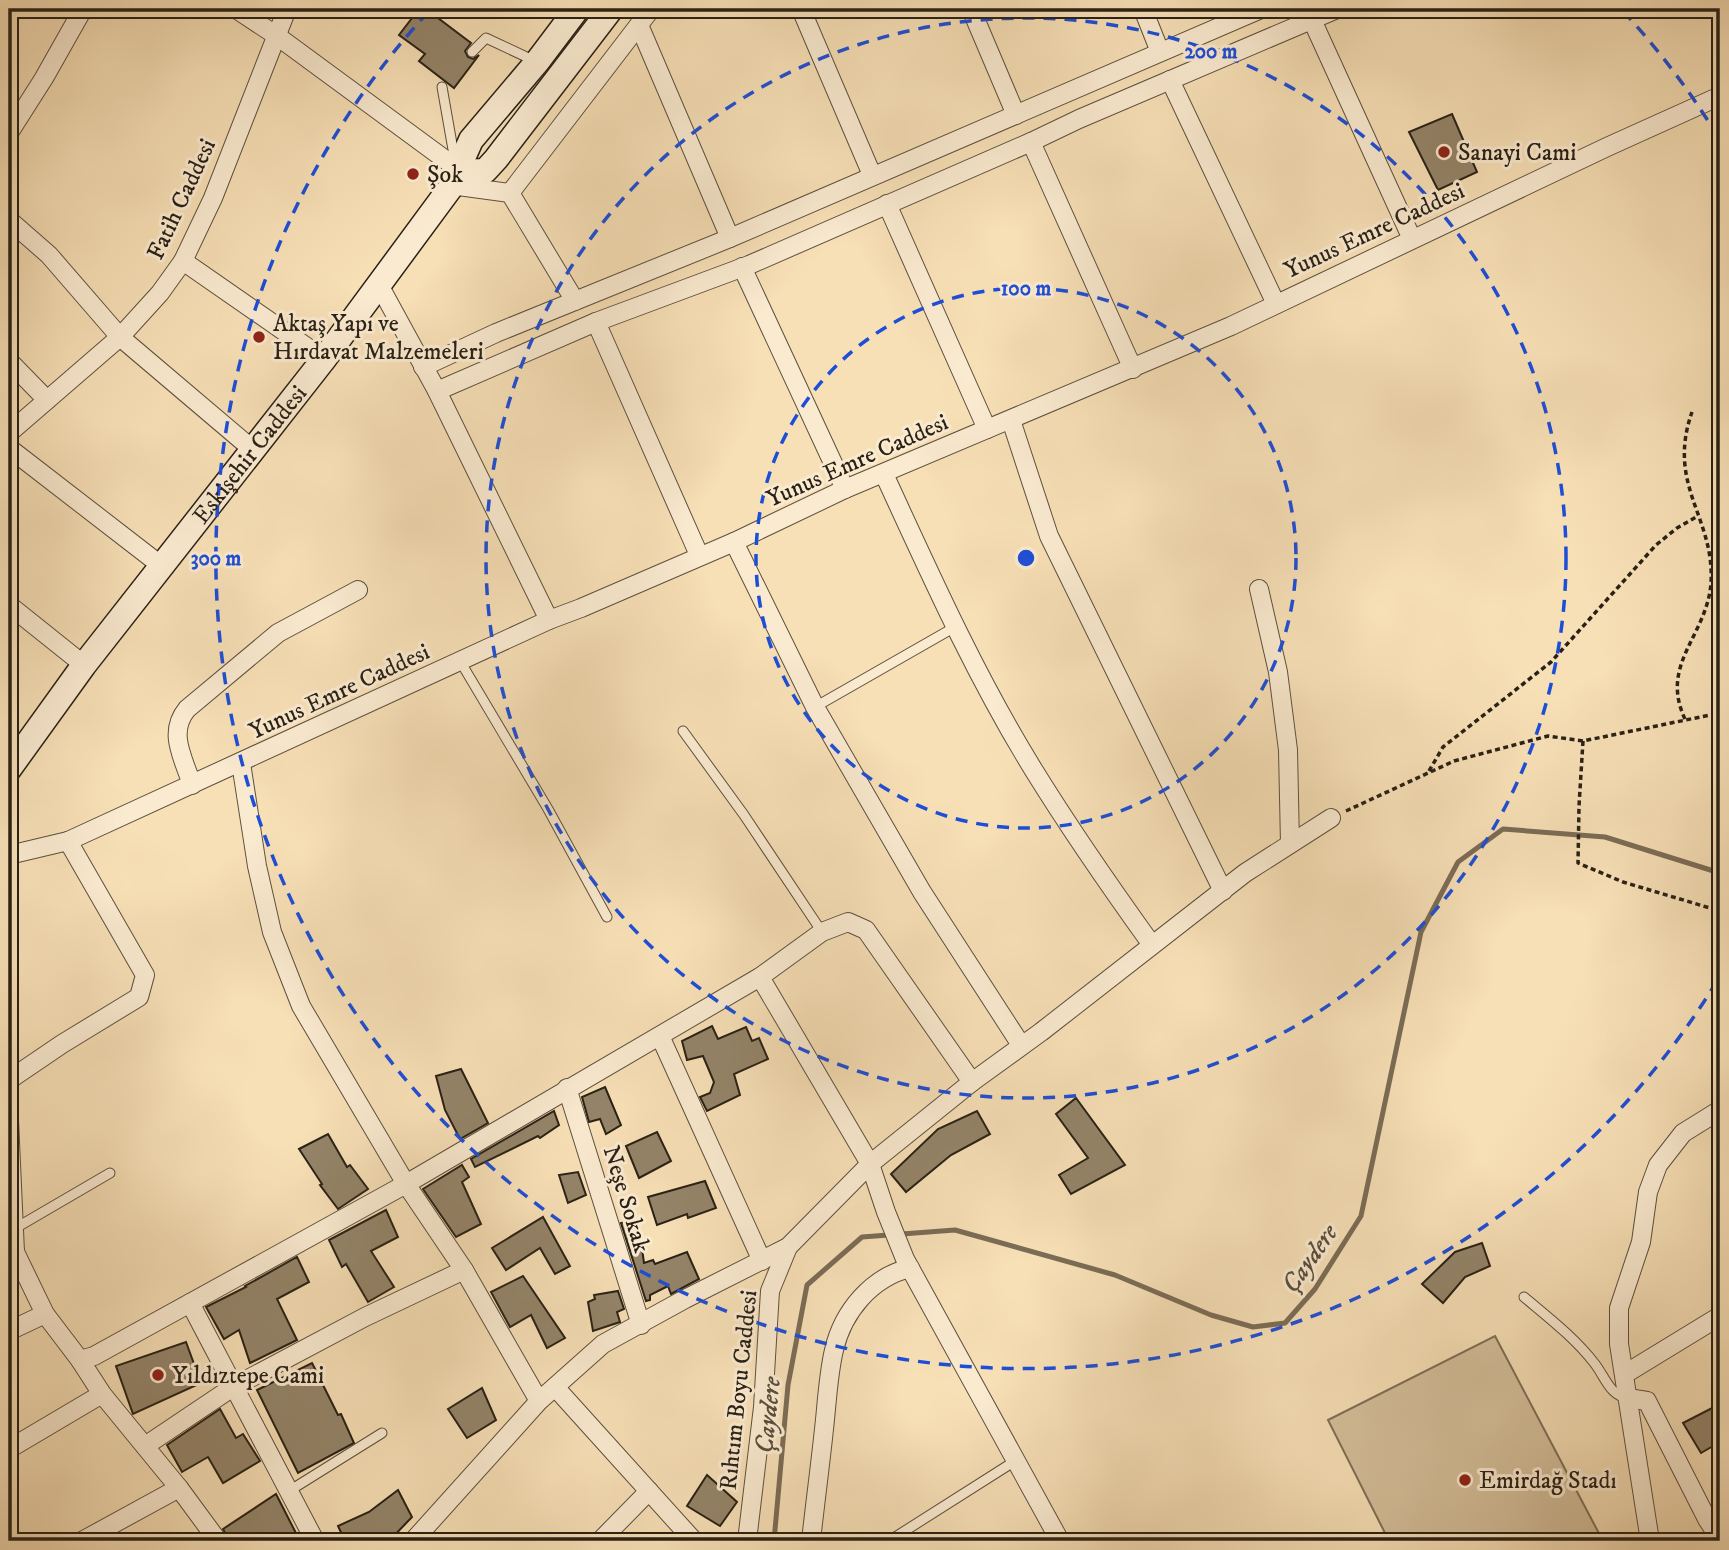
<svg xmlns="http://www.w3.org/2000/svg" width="1729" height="1550" viewBox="0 0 1729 1550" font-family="'IM FELL DW Pica',serif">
	<rect width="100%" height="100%" fill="#f7dfb6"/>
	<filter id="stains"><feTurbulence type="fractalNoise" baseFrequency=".00286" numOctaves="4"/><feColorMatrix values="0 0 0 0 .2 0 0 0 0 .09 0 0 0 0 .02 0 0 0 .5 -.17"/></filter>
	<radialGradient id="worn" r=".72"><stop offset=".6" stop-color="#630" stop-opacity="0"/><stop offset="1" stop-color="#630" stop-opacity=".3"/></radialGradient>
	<path fill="#d4bf9b" stroke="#7e7058" stroke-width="2" d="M1495,1336L1603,1541H1389L1328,1420Z"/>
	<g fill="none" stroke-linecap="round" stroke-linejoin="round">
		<path stroke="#7b6c56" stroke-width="5" d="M774,1541L788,1385L807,1285L862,1237L955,1230L1115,1275L1211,1315L1253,1327L1285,1323L1315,1289L1361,1216L1421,932L1458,862L1503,829L1605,837L1720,873"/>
	</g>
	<g fill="#948469" stroke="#292116" stroke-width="2">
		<path d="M419,9H426L471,43L465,51L468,57L473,59L479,55L454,88L419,61L425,54L399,35Z"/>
		<path d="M1452,114L1477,172L1438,190L1409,132Z"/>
		<path d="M712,1026L718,1039L746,1027L752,1041L759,1038L768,1059L734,1074L740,1095L707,1111L700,1097L710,1093L714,1082L703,1056L687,1060L682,1041Z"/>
		<path d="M461,1069L488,1123L460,1139L445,1110L436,1076Z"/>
		<path d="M605,1087L621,1125L606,1134L600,1119L589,1122L582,1097Z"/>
		<path d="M1076,1098L1125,1165L1071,1194L1059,1175L1088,1158L1056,1114Z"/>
		<path d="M554,1111L559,1125L540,1138L538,1136L475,1167L471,1159Z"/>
		<path d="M977,1111L990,1134L951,1155L906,1192L891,1174L938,1129Z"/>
		<path d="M657,1132L671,1161L639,1178L626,1146Z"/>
		<path d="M328,1134L347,1167L350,1165L368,1189L338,1209L320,1185L322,1184L299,1149Z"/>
		<path d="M462,1165L469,1177L462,1182L481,1224L456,1237L423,1189Z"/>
		<path d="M578,1172L586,1195L568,1203L559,1175Z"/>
		<path d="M705,1181L716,1208L688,1218L687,1214L657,1225L648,1197Z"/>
		<path d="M386,1210L398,1237L371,1251L394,1287L368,1302L346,1264L342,1267L329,1240Z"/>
		<path d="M543,1217L570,1266L555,1274L540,1248L506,1270L492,1248Z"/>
		<path d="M638,1220L644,1263L653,1260L655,1264L687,1252L699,1279L671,1294L668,1286L650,1295V1300L646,1301L621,1223Z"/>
		<path d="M1482,1243L1490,1266L1465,1277L1443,1303L1422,1284L1455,1252Z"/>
		<path d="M297,1257L309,1282L277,1299L297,1340L250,1363L239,1330L224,1339L206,1307L246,1287L245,1286Z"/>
		<path d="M523,1276L565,1338L547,1348L531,1315L510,1327L491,1292Z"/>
		<path d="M618,1291L624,1309L617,1312L620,1322L593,1331L588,1302L595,1299L594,1295Z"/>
		<path d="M186,1342L201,1383L133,1414L116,1366Z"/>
		<path d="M312,1363L338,1415L341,1414L354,1443L298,1473L257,1390Z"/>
		<path d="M482,1388L496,1420L467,1438L448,1409Z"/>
		<path d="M1720,1404V1442L1701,1453L1683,1423Z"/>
		<path d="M220,1409L236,1438L243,1434L260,1461L223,1483L208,1457L182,1472L167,1445Z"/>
		<path d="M707,1475L737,1502L720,1526L687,1506Z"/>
		<path d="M398,1490L412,1517L389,1541H345L338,1526L369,1512Z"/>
		<path d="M276,1494L300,1541H229L223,1529Z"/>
	</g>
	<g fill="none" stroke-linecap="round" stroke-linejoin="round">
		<g stroke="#5c503e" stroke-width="11">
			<g id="lane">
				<path d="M472,52L486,38L535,61"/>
				<path d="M442,87L455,161"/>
				<path d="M460,661L548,809L607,917"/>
				<path d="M815,707L955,627"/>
				<path d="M683,731L744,815L822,932"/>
				<path d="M14,1229L110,1173"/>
				<path d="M1524,1297C1549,1318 1575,1338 1595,1364C1605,1377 1610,1396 1628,1398"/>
				<path d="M289,1491L382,1433"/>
				<path d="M889,1541L1015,1461"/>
			</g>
		</g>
		<g stroke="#5c503e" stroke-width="20">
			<g id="street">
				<path d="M236,9L277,36L462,172"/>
				<path d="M801,9L872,175"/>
				<path d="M971,9L1016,115"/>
				<path d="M1143,9L1160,52"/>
				<path d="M1307,9L1412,239"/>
				<path d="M639,25L730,238"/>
				<path d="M1170,80L1276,304"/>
				<path d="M9,133L44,78L83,9"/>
				<path d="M1031,142L1133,369"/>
				<path d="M451,185L510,193L575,301"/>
				<path d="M510,193L651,9"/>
				<path d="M887,204L987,429"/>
				<path d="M9,220L49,255L120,337L252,449"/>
				<path d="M183,261L324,359"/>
				<path d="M742,267L845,489"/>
				<path d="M378,283L437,391L549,620"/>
				<path d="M596,322L699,555"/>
				<path d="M9,361L47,400"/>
				<path d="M423,367L496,333L730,238L1261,9"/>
				<path d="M437,391L596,322L749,265L1031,142L1079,119L1337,9"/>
				<path d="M1011,420L1049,536L1223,891"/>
				<path d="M9,433L120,337L160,293L183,261L213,198L287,9"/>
				<path d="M9,448L163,567"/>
				<path d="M884,474C930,574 975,675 1033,769C1070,829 1111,888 1152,945"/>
				<path d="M734,542L815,707L922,892L1021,1045"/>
				<path d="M1259,589L1278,672L1288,750L1290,844"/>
				<path d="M9,605L84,665"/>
				<path d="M241,763L257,866L272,932L301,1006L406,1184L464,1270L539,1401"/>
				<path d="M192,785C184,759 167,733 187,709L278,633L358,590"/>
				<path d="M9,855L68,841L549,620L581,608L734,542L845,489L1231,326L1607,147L1720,96"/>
				<path d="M760,977L870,1164L886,1212L905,1259L1060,1541"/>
				<path d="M660,1036L762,1261"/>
				<path d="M9,1080L62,1044L139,997L145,975L68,841"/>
				<path d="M567,1088L641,1325"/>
				<path d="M9,1120L15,1252"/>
				<path d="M9,1247L15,1252L45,1314L80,1360L102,1394L179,1488L218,1541"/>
				<path d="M190,1303L315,1541"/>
				<path d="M9,1331L45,1314"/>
				<path d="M80,1360L94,1356L406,1184L760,977L822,932L848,922L866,930L972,1082"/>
				<path d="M1625,1374L1720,1316"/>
				<path d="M555,1387L694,1541"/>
				<path d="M1628,1398L1647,1401L1707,1519L1720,1539"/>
				<path d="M145,1446L233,1387L365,1317L464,1270"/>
				<path d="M9,1449L102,1394"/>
				<path d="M82,1541L179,1488"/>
				<path d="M413,1541L539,1401L603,1344L685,1299L788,1247L870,1164L972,1082L1041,1032L1245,873L1331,818"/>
				<path d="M600,1541L649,1491"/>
				<path d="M747,1541L763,1407L770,1291L788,1247"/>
				<path d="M811,1541C815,1504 820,1467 824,1429C827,1403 828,1375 834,1350C843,1311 872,1277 910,1268"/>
				<path d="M1650,1541L1619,1344V1308L1641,1242L1648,1192L1658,1165L1683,1133L1720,1110"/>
			</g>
		</g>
		<g stroke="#292116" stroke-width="27">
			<g id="secondary">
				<path d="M462,172L485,171L496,159L611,9"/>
				<path id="s1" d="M9,769L84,665L324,359L462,172L463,158L471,140L537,62L577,9"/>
			</g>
		</g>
		<g stroke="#292116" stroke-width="3.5" stroke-dasharray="5 3.5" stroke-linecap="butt">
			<path d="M1685,719C1659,664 1707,636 1711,583C1715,517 1666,486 1692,412"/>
			<path d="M1583,741L1579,806L1578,863L1623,882L1720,911"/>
			<path d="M1429,771L1443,747L1551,662L1656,545L1677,528L1698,516"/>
			<path d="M1346,811L1454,761L1548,736L1583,741L1720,713"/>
		</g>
		<use href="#lane" stroke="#faead0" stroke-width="9"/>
		<use href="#street" stroke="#faead0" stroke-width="18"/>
		<use href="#secondary" stroke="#faead0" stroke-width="24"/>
	</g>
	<g fill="none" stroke="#1d4ed8" stroke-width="3.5" stroke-dasharray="12 9">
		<circle cx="1026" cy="558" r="270"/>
		<circle cx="1026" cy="558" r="540"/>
		<path d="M1717 981A810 810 0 1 1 429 11M1623 11A810 810 0 0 1 1717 135"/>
	</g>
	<g fill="#8f2418" stroke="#faead0" stroke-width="2.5">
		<circle cx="1444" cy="152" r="7"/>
		<circle cx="413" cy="174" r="7"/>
		<circle cx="259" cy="337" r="7"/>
		<circle cx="158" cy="1375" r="7"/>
		<circle cx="1465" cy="1480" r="7"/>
	</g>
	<g text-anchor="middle" stroke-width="6" stroke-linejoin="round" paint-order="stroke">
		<g font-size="24" fill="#292116" stroke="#faead0" text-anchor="start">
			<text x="1458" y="160">Sanayi Cami</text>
			<text x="427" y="182">Şok</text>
			<text x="273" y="331">Aktaş Yapı ve<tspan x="273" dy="28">Hırdavat Malzemeleri</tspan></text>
			<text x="172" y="1383">Yıldıztepe Cami</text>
			<text x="1479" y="1488">Emirdağ Stadı</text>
		</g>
		<g font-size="24" fill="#292116" stroke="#faead0">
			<text transform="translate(181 199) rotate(-65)" y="8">Fatih Caddesi</text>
			<text transform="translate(1374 230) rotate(-25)" y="8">Yunus Emre Caddesi</text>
			<text dy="8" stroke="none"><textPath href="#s1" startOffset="396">Eskişehir Caddesi</textPath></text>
			<text transform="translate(857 460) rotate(-24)" y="8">Yunus Emre Caddesi</text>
			<text transform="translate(339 691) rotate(-25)" y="8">Yunus Emre Caddesi</text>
			<text transform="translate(627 1199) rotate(73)" y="8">Neşe Sokak</text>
			<text transform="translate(738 1390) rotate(-84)" y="8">Rıhtım Boyu Caddesi</text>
		</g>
		<g font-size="26" font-style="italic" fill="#594d3b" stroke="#faead0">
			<text transform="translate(1309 1258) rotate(-55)" y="9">Çaydere</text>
			<text transform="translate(767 1415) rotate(-84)" y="9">Çaydere</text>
		</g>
	</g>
	<circle cx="1026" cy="558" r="10" fill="#1d4ed8" stroke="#faead0" stroke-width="3.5"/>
	<g font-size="21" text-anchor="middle" font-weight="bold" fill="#1d4ed8" stroke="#faead0" stroke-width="6" stroke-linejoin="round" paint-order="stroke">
		<text x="1211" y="58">200 m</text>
		<text x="1026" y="295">100 m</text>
		<text x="216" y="565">300 m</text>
	</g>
	<rect width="1729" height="1550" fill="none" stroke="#f7dfb6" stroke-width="35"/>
	<rect x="10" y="10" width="1708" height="1529" fill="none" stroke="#292116" stroke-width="3.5"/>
	<rect x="18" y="18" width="1694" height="1515" fill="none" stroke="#292116" stroke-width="2"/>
	<rect width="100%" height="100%" filter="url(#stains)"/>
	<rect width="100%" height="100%" fill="url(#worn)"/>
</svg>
